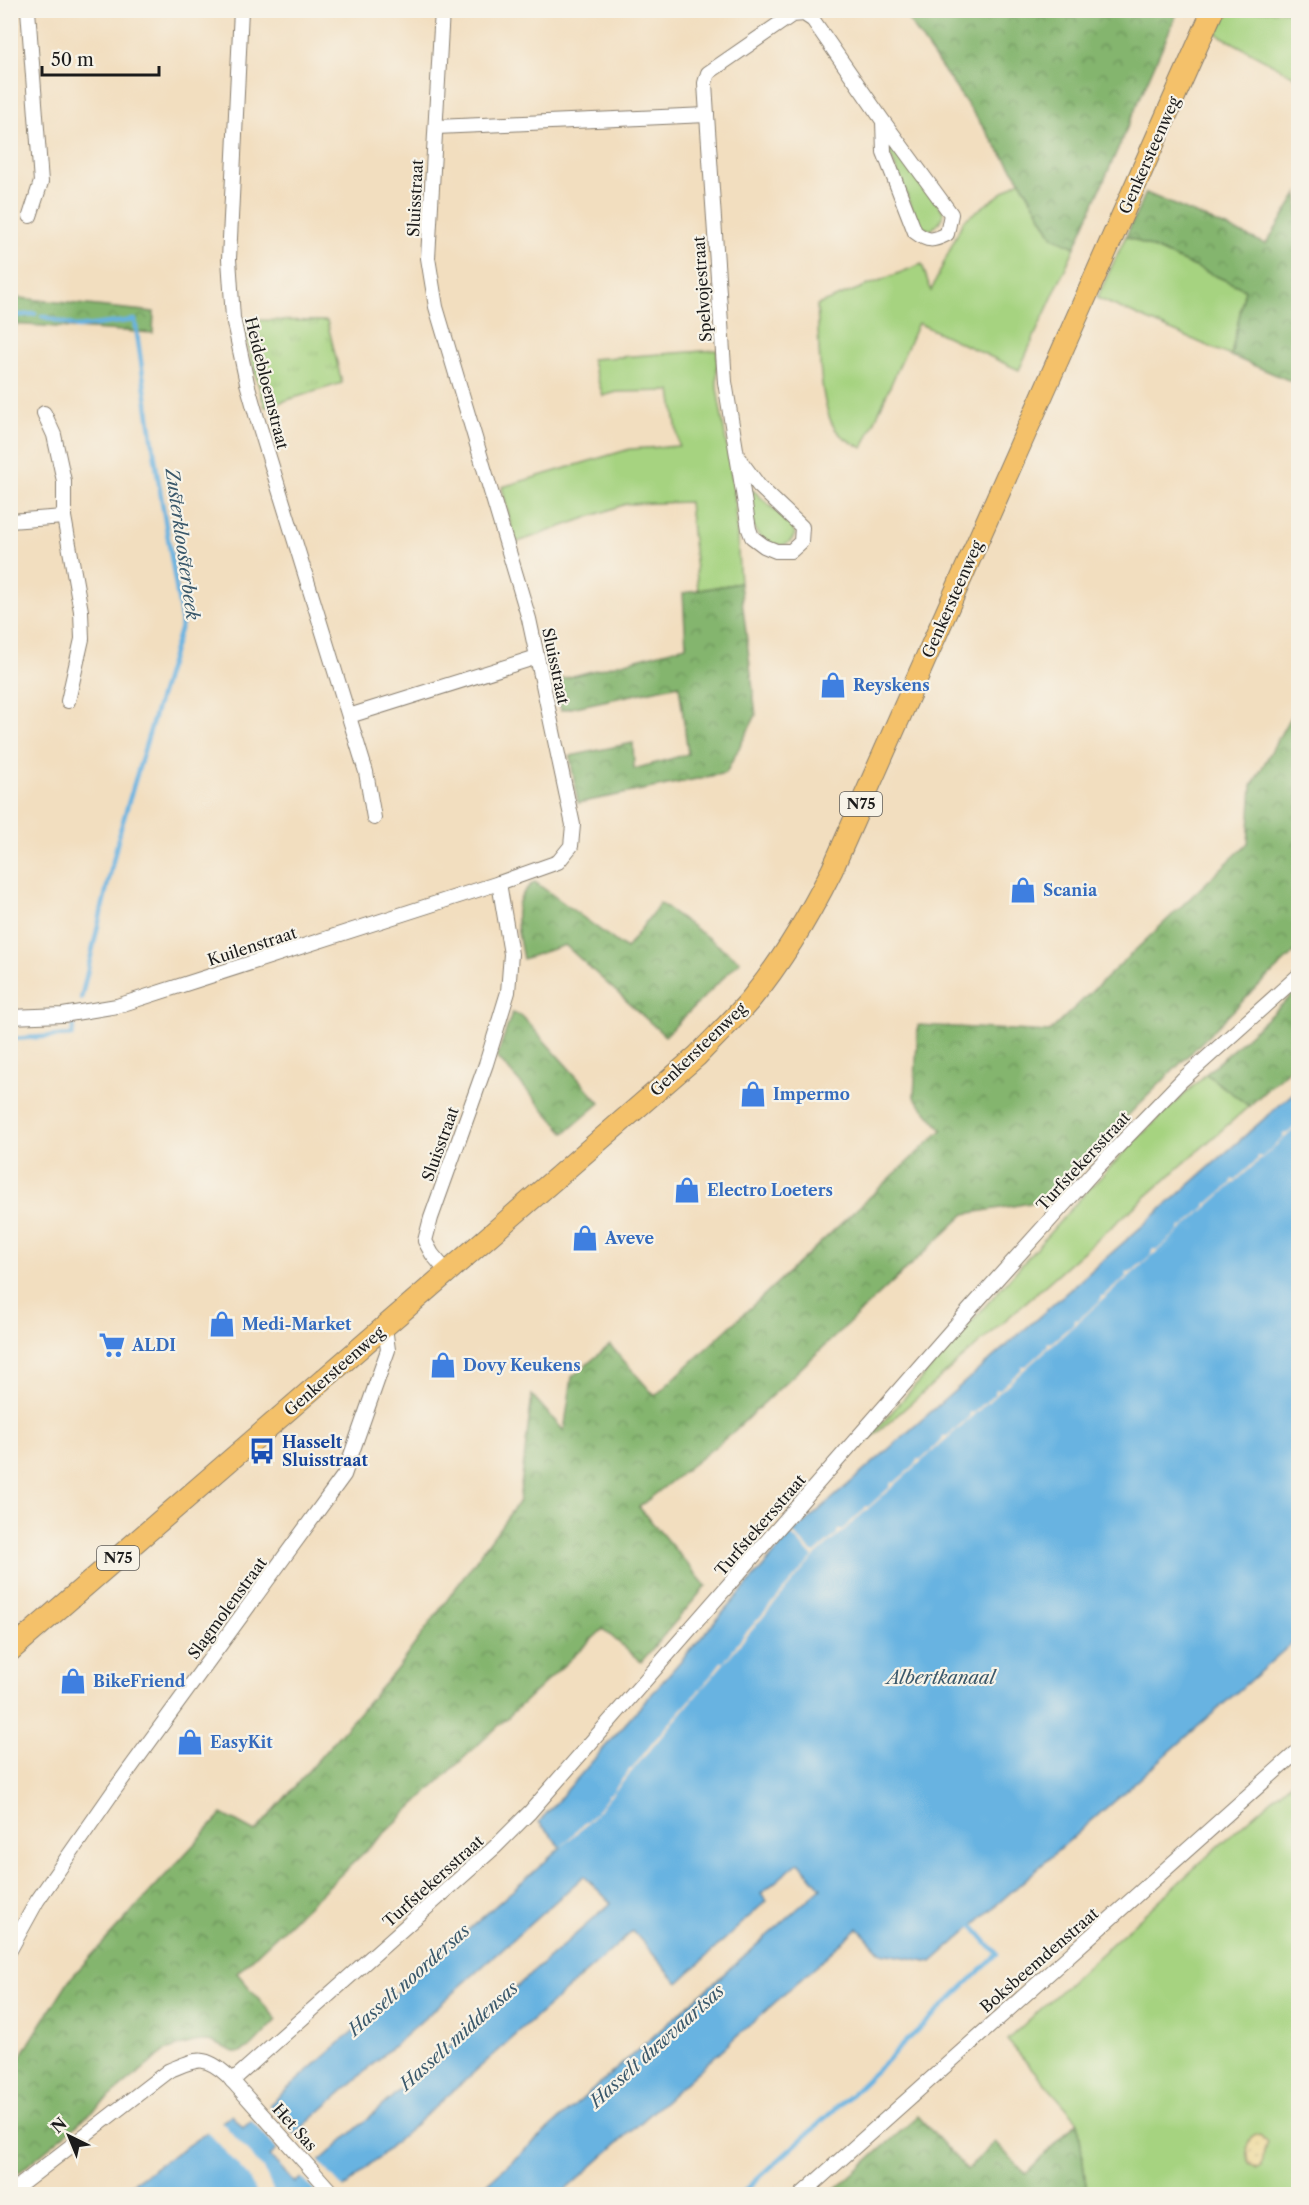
<svg xmlns="http://www.w3.org/2000/svg" width="1309" height="2205" viewBox="0 0 1309 2205" font-family="'Libre Caslon Text',serif">
	<defs>
		<pattern id="forest-crowns" width="20" height="18" patternUnits="userSpaceOnUse" patternTransform="scale(1.5)"><rect width="20" height="18" fill="#84b56e"/><path d="M2 6a3 3 0 1 1 6 0M12 15a3 3 0 1 1 6 0" fill="none" stroke="#6b925a"/></pattern>
		<pattern id="sand-dots" width="8" height="8" patternUnits="userSpaceOnUse" patternTransform="scale(1.5)"><rect width="8" height="8" fill="#eeda9e"/><path d="M2 2h.1M6 6h.1" fill="none" stroke="#ccba88" stroke-width="1.8" stroke-linecap="round"/></pattern>
		<pattern id="park-tufts" width="24" height="20" patternUnits="userSpaceOnUse" patternTransform="scale(1.5)"><rect width="24" height="20" fill="#a6d380"/><path d="M3 7l-1-3M5 7V3M7 7l1-3M15 17l-1-3M17 17v-4M19 17l1-3" fill="none" stroke="#8eb56e"/></pattern>
	</defs>
	<rect width="100%" height="100%" fill="#f7f3e8"/>
	<filter id="ink" filterUnits="userSpaceOnUse"><feTurbulence type="fractalNoise" baseFrequency=".0167" numOctaves="2"/><feDisplacementMap in="SourceGraphic" scale="12" xChannelSelector="R" yChannelSelector="G"/><feConvolveMatrix kernelMatrix="1 2 1 2 8 2 1 2 1" color-interpolation-filters="sRGB"/></filter>
	<filter id="wash" filterUnits="userSpaceOnUse"><feTurbulence type="fractalNoise" baseFrequency=".008" numOctaves="4" result="noise"/><feDisplacementMap in="SourceGraphic" scale="24" xChannelSelector="R" yChannelSelector="G"/><feGaussianBlur stdDeviation="1.35" result="paint"/><feColorMatrix in="noise" values="0 0 0 0 0 0 0 0 0 0 0 0 0 0 0 0 0 1.4 0 .05"/><feComposite in="paint" operator="in"/></filter>
	<g filter="url(#wash)">
		<rect width="100%" height="100%" fill="#f2debf"/>
		<g fill="#a6d380" stroke="#61784e" stroke-width="1.5">
			<path d="M1228,11H1298V78L1217,34Z"/>
			<path d="M895,147L943,211C944,219 937,225 931,230L920,227L889,152Z"/>
			<path d="M1020,180L1053,237L1075,247L1019,370L918,323L863,448C854,444 842,438 836,430C818,407 819,335 817,305L922,264L931,291L963,221Z"/>
			<path d="M1126,236L1245,289L1231,356L1097,298Z"/>
			<path d="M717,350V388L734,489L740,583L698,590L689,502L626,504L515,543L502,487L630,449L679,446L671,391L617,392L603,396L591,359Z"/>
			<path d="M754,491L792,526L795,534C787,555 760,543 754,528C750,518 751,504 749,493Z"/>
			<path d="M1206,1074L1249,1106L861,1447L1077,1202L1140,1136Z"/>
			<path d="M1298,1776V2194H1087L1078,2121L1007,2040L1212,1852Z"/>
		</g>
		<g fill="url(#forest-crowns)" stroke="#506845" stroke-width="1.5">
			<path d="M902,11H1178L1075,247L1053,237L1020,180Z"/>
			<path d="M1146,193L1266,244L1298,193V384L1231,356L1245,289L1126,236Z"/>
			<path d="M10,297L154,312L153,333L11,324Z"/>
			<path d="M740,583L756,715L726,773L578,803L570,756L633,743L634,769L688,754L679,685L561,710L554,681L686,646L683,593Z"/>
			<path d="M1298,703V949L1252,992L1042,1201L965,1214L731,1434L639,1507L706,1586L641,1662L603,1629L468,1754L237,1973L277,2020L252,2046L238,2053C228,2051 221,2045 212,2042C198,2038 178,2047 165,2051L11,2179V2072L69,1980L222,1814L255,1832L396,1670L519,1501L532,1395L564,1431L572,1377L610,1345L655,1396L942,1130L914,1097L918,1025L1049,1032L1248,843L1252,786Z"/>
			<path d="M535,882L626,949L660,903L740,961L665,1036L565,945L523,959C518,931 507,900 535,882Z"/>
			<path d="M1298,990V1061L1249,1106L1206,1074Z"/>
			<path d="M512,1013L522,1016L600,1103L565,1133L497,1057Z"/>
			<path d="M918,2116L967,2170L995,2142L1026,2174L1078,2121L1087,2194H830Z"/>
		</g>
		<path fill="url(#sand-dots)" stroke="#857b5d" stroke-width="1.5" d="M1256,2134L1261,2136L1267,2142C1262,2150 1265,2158 1261,2166L1257,2168L1249,2164L1247,2147L1251,2137Z"/>
		<path fill="url(#park-tufts)" stroke="#61784e" stroke-width="1.5" d="M243,320L327,321L342,383L265,407L251,359Z"/>
		<path fill="#68b3e1" stroke="#42687e" stroke-width="1.5" fill-rule="evenodd" d="M1298,1089V1638L932,1962L881,1953L858,1928L561,2194H475L821,1888L799,1862L761,1894L766,1901L678,1983L633,1931L337,2194H117L232,2115L243,2128L536,1870L561,1847L539,1822L792,1534ZM584,1876L611,1903L295,2183L270,2156Z"/>
		<g fill="#f2debf">
			<path d="M1298,1124V1126L815,1556L587,1824L559,1849L585,1822H587L608,1797L607,1795H610L630,1769H632L653,1742L699,1690L698,1689H701L721,1662H724L744,1635L813,1557L789,1533L791,1531L812,1552L815,1553L837,1534L838,1529L842,1530L864,1510L865,1506L868,1507L890,1487L891,1482L894,1483L916,1464L917,1459L921,1460L942,1440L943,1436H947L969,1417L970,1412L973,1413L995,1394L996,1389L999,1390L1021,1370L1022,1366H1026L1047,1347L1048,1342L1051,1343L1073,1324L1075,1319L1078,1320L1100,1301L1101,1296H1104L1126,1277L1127,1272L1130,1273L1152,1254L1153,1249L1157,1250L1179,1231L1180,1226L1183,1227L1205,1207L1206,1203H1209L1231,1184L1232,1179L1235,1180L1257,1160L1258,1156L1262,1157L1284,1137L1283,1134L1288,1133Z"/>
			<path d="M268,2104L296,2136L279,2152L250,2119Z"/>
			<path d="M220,2120L264,2170L275,2194H257L247,2175L206,2130Z"/>
			<path d="M317,2159L346,2191L341,2194H317L299,2175Z"/>
		</g>
		<g fill="none" stroke-linecap="round" stroke-linejoin="round">
			<g stroke="#68b3e1" stroke-width="4.5">
				<path d="M10,316L35,314"/>
				<path d="M42,316L78,327L135,320L157,472L182,623L120,831L81,999"/>
				<path d="M10,1039L72,1035L74,1026"/>
				<path d="M741,2194L855,2091L997,1954L973,1926"/>
			</g>
		</g>
	</g>
	<g filter="url(#ink)">
		<g fill="none" stroke-linecap="round" stroke-linejoin="round">
			<g stroke="#877d6e" stroke-width="16">
				<g id="street">
					<path d="M28,10L41,182L30,216"/>
					<path d="M241,10L229,259L233,318L247,383L257,418L366,772L374,818"/>
					<path d="M436,127L707,115"/>
					<path d="M44,413L54,435L64,481V517L81,611L82,639L68,701"/>
					<path d="M739,459L759,486L802,527L801,542L791,551H776L764,546L752,537L749,529L725,382L707,115L705,83L708,73L792,15L804,14L813,20L883,121L951,214L947,234C933,241 928,242 915,232L884,152L883,121"/>
					<path d="M10,521L64,517"/>
					<path d="M349,716L537,657"/>
					<path d="M10,1017L63,1015L117,1006L499,883L558,862L571,846L573,825L529,619L436,307L428,258L442,10"/>
					<path d="M447,1272L432,1254L425,1241L431,1218L486,1064L508,992L511,954L499,883"/>
					<path d="M10,1950L37,1901L115,1789L344,1475L388,1350L385,1327"/>
					<path d="M232,2081L495,1847L530,1812L969,1310L1094,1171L1182,1080L1298,976"/>
					<path d="M10,2193L168,2071C195,2060 203,2053 227,2075L333,2194"/>
					<path d="M802,2194L1298,1751"/>
				</g>
			</g>
			<g stroke="#877d6e" stroke-width="23">
				<path id="primary" d="M10,1651L697,1056C715,1037 734,1019 751,999C783,960 809,916 832,870L1213,10"/>
			</g>
			<use href="#street" stroke="#fff" stroke-width="14"/>
			<use href="#primary" stroke="#f4c16a" stroke-width="21"/>
		</g>
	</g>
	<defs>
		<g id="shop-bare" transform="scale(2.07)"><path d="M-5-2.5h2.3a2.7 3.5 0 0 1 5.4 0H5L5.5 6h-11ZM-1.5-2.5h3a1.5 2.3 0 0 0-3 0Z" fill="#3f7fe0" stroke="#f7f3e8" stroke-width="2.5" paint-order="stroke"/></g>
		<g id="supermarket-bare" transform="scale(2.07)"><path d="M-6-5.5h2.5l.6 2H6L4.5 2H-2.5L-4.4-4H-6ZM-1.5 3.2a1.3 1.3 0 1 0 .1 0ZM3 3.2a1.3 1.3 0 1 0 .1 0Z" fill="#3f7fe0" stroke="#f7f3e8" stroke-width="2.5" paint-order="stroke"/></g>
		<g id="bus-bare" transform="scale(2.07)"><path d="M-5-6H5V4H4V6H2V4H-2V6H-4V4H-5ZM-3.5-4V0h7V-4ZM-3.5 1.2v1.5H-2V1.2ZM2 1.2v1.5H3.5V1.2Z" fill="#1a4fb4" stroke="#f7f3e8" stroke-width="2.5" paint-order="stroke"/></g>
	</defs>
	<g fill-rule="evenodd">
		<use href="#shop-bare" x="833" y="685"/>
		<use href="#shop-bare" x="1023" y="890"/>
		<use href="#shop-bare" x="753" y="1094"/>
		<use href="#shop-bare" x="687" y="1190"/>
		<use href="#shop-bare" x="585" y="1238"/>
		<use href="#shop-bare" x="222" y="1324"/>
		<use href="#supermarket-bare" x="112" y="1345"/>
		<use href="#shop-bare" x="443" y="1365"/>
		<use href="#bus-bare" x="262" y="1451"/>
		<use href="#shop-bare" x="73" y="1681"/>
		<use href="#shop-bare" x="190" y="1742"/>
	</g>
	<g text-anchor="middle" stroke-width="4.5" stroke-linejoin="round" paint-order="stroke">
		<g fill="#f7f3e8" stroke="#5e5c59" stroke-width="1.5">
			<rect x="840" y="792" width="42" height="24" rx="4.5"/>
			<rect x="97" y="1546" width="42" height="24" rx="4.5"/>
		</g>
		<g font-size="15" font-weight="bold" fill="#1c1c1c">
			<text x="861" y="809">N75</text>
			<text x="118" y="1563">N75</text>
		</g>
		<g font-size="16" fill="#1c1c1c" stroke="#f7f3e8">
			<text transform="translate(1149 155) rotate(-66)" y="6">Genkersteenweg</text>
			<text transform="translate(415 198) rotate(-87)" y="6">Sluisstraat</text>
			<text transform="translate(702 289) rotate(-94)" y="6">Spelvojestraat</text>
			<text transform="translate(267 383) rotate(76)" y="6">Heidebloemstraat</text>
			<text transform="translate(952 599) rotate(-66)" y="6">Genkersteenweg</text>
			<text transform="translate(556 666) rotate(78)" y="6">Sluisstraat</text>
			<text transform="translate(252 946) rotate(-18)" y="6">Kuilenstraat</text>
			<text transform="translate(698 1049) rotate(-44)" y="6">Genkersteenweg</text>
			<text transform="translate(440 1144) rotate(-70)" y="6">Sluisstraat</text>
			<text transform="translate(1083 1161) rotate(-47)" y="6">Turfstekersstraat</text>
			<text transform="translate(334 1371) rotate(-41)" y="6">Genkersteenweg</text>
			<text transform="translate(760 1525) rotate(-49)" y="6">Turfstekersstraat</text>
			<text transform="translate(227 1608) rotate(-54)" y="6">Slagmolenstraat</text>
			<text transform="translate(433 1881) rotate(-42)" y="6">Turfstekersstraat</text>
			<text transform="translate(1039 1960) rotate(-41)" y="6">Boksbeemdenstraat</text>
			<text transform="translate(295 2127) rotate(48)" y="6">Het Sas</text>
		</g>
		<g font-size="16" font-weight="bold" fill="#366cbe" stroke="#f7f3e8" text-anchor="start">
			<text x="853" y="691">Reyskens</text>
			<text x="1043" y="896">Scania</text>
			<text x="773" y="1100">Impermo</text>
			<text x="707" y="1196">Electro Loeters</text>
			<text x="605" y="1244">Aveve</text>
			<text x="242" y="1330">Medi-Market</text>
			<text x="132" y="1351">ALDI</text>
			<text x="463" y="1371">Dovy Keukens</text>
			<text x="93" y="1687">BikeFriend</text>
			<text x="210" y="1748">EasyKit</text>
		</g>
		<g font-size="16" font-weight="bold" fill="#164399" stroke="#f7f3e8" text-anchor="start">
			<text x="282" y="1448">Hasselt<tspan x="282" dy="18">Sluisstraat</tspan></text>
		</g>
		<g font-size="18" font-style="italic" fill="#3a586b" stroke="#f7f3e8">
			<text transform="translate(182 544) rotate(82)" y="6">Zusterkloosterbeek</text>
			<text x="941" y="1684">Albertkanaal</text>
			<text transform="translate(409 1980) rotate(-42)" y="6">Hasselt noordersas</text>
			<text transform="translate(459 2036) rotate(-42)" y="6">Hasselt middensas</text>
			<text transform="translate(657 2046) rotate(-42)" y="6">Hasselt duwvaartsas</text>
		</g>
	</g>
	<rect width="1309" height="2205" fill="none" stroke="#f7f3e8" stroke-width="36"/>
	<g transform="translate(69 2136) rotate(317)" stroke="#f7f3e8" stroke-width="4.5" paint-order="stroke">
	<path d="M0-4.5L10 22L0 15L-10 22Z" fill="#1c1c1c"/>
	<text y="-9" font-size="16" font-weight="bold" text-anchor="middle" fill="#1c1c1c">N</text>
	</g>
	<path d="M42 66v9h117v-9" fill="none" stroke="#1c1c1c" stroke-width="3"/>
	<text x="51" y="66" font-size="18" fill="#1c1c1c" stroke="#f7f3e8" stroke-width="4.5" paint-order="stroke">50 m</text>
</svg>
